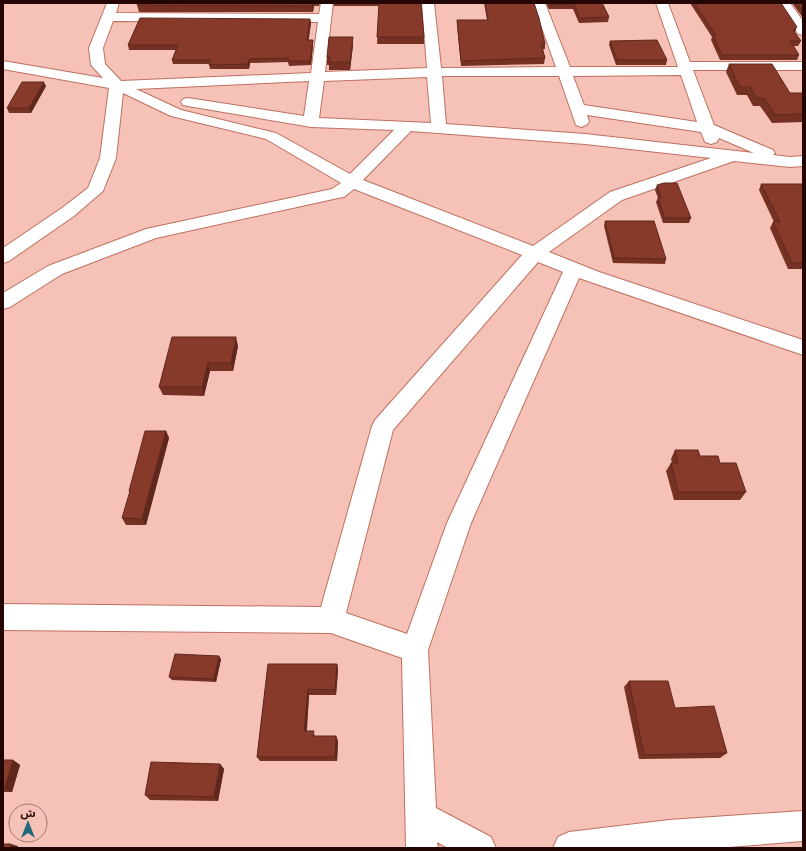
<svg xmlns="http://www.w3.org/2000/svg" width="806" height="851" viewBox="0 0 806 851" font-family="Signika,'Noto Sans Arabic',sans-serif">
	<rect width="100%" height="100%" fill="#f6c1b6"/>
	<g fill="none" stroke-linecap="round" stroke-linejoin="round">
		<g stroke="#bf7060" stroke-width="2">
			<g id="minor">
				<path d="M107,3H119L116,13L319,14L321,3H333L325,72L427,68L422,3H434L441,68L556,67L533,3H545L570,67H678L656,3H668L690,62H803V70H693L714,125L773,150L775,153L773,155L790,157L803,156V166L790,167L734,161L622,200L549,252L599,272L803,340V355L579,278L471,523L428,650L436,808L491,837L496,848H448L437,842L438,848H406L402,658L331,633L3,630V604L321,607L372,426L375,420L522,255L354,189L344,197L338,198L156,238L62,274L10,307L3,309V293L48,266L146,229L332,189L341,183L266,139L171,116L123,93L116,158L103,191L74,216L9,261L3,263V248L62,208L88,188L100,158L109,88L3,69V61L103,78L91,65L89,48ZM113,21L318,22L311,73L121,81L105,64L103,48ZM681,75L697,122L584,105L573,76ZM442,76H559L576,125L581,127L586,125L589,122L587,115L701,132L705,142L711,144L717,142L719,138L754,153L585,134L446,124ZM427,77L431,123L319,118L324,81ZM309,81L304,116L188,98L183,99L181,102L183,105L188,106L311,127L394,130L350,174L276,133L181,110L136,89ZM411,131L585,144L711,158L610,192L533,246L363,180ZM538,262L563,272L447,523L407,634L346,613L393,430Z"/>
				<path d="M778,3H790L803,21V35L798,34Z"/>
				<path d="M803,811V841L716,848H553L558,837L569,832L669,820Z"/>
			</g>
		</g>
		<use href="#minor" fill="#fff" fill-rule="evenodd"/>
	</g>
	<g fill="#743124">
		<path d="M138,3H320L319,6H314L313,12H139L137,5Z"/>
		<path d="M333,3H421L424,37V44H377L379,6H334Z"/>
		<path d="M484,3H534L545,44V49H543L545,58L544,64L461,66L457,25V20H487Z"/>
		<path d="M546,3H609V4H603L609,17L608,22L579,23L573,9H549Z"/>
		<path d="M690,3H781L795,33L801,41L798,46H794L799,55L797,60H720L711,40L712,37Z"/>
		<path d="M792,3H803V18Z"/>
		<path d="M310,19L311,23L308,40H313V45L311,65L289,66L288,62L250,63L249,69H210L209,64H173L172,60L176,50H129L128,45Z"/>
		<path d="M610,41L667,60L666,65H616L609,45Z"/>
		<path d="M353,45L350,70H329V65H327V57Z"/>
		<path d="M729,64L790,93H803V122L772,123L760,106H753L747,95H737L726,72Z"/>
		<path d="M46,86L31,113H9L7,108Z"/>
		<path d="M761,184H803V269H788L770,228L773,222H774L759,190Z"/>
		<path d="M657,185L691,218L689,223H663L656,202L658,198L655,190Z"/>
		<path d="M605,221L666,259L665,264L613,263L604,226Z"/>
		<path d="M238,346L233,371H210L204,396L163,395L159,387Z"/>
		<path d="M166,431L169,438L146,525H126L122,518L130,493L129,491Z"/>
		<path d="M675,450L700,456L720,463L746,492L740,500H674L666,471L671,463H672L671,459Z"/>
		<path d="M221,659L216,682L172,680L169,677Z"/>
		<path d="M268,664H337L338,670L336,695H309L307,731L315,735V736H336L338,741L337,761H260L257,757Z"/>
		<path d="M629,681L675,708L727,753L720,758L639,759L624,687Z"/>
		<path d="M3,760H13L20,765L12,792H3Z"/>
		<path d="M220,764L224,769L218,801L150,800L145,795Z"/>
	</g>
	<g fill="#5e281d">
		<path d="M313,3L314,6L313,12L312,6Z"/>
		<path d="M310,19L311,23L308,45L307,40Z"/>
		<path d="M797,27L795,32L791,35L793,30Z"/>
		<path d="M353,37V45L350,70V62Z"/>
		<path d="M313,40V45L311,65L310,61Z"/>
		<path d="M249,59L250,63L249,69L248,64Z"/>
		<path d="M44,82L46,86L31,113L29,108Z"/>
		<path d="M236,337L238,346L233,371L231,363Z"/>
		<path d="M208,363L210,371L204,396L202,387Z"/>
		<path d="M166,431L169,438L146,525L142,519Z"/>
		<path d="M219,656L221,659L216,682L214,679Z"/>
		<path d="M337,664L338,670L336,695L335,690Z"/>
		<path d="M308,689L309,695L306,735L304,731Z"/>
		<path d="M336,736L338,741L337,761L335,757Z"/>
		<path d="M13,760L20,765L12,792L5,788Z"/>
		<path d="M220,764L224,769L218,801L214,797Z"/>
		<path d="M11,844L18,846V848H10Z"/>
	</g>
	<g fill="#87392a" stroke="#5e281d">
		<path d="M138,3H313L312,6L137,5Z"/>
		<path d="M379,3H421L424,37H377Z"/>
		<path d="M485,3H534L539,18L545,44H541L545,58L461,61L457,20H488Z"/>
		<path d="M549,3H602L609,17L580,18L574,4H550Z"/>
		<path d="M694,3H781L797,27L793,30L801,41H790L799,55H722L713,35H716Z"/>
		<path d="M797,3H803V11Z"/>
		<path d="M140,18L310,19L307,40H313L310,61H288V58L249,59L248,64L209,65L211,60H172L178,45H128Z"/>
		<path d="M329,37H353L350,62H329L330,57H327Z"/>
		<path d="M657,40L667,60H617L610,41Z"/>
		<path d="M729,64H772L790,93H803V114L775,115L764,98H756L750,87H740Z"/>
		<path d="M22,82H44L29,108H7Z"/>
		<path d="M664,183H677L691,218H665L658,198H661L657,185Z"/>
		<path d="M761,184H803V263H792L773,222H780Z"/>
		<path d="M605,221H654L666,259L614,258Z"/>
		<path d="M172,337H236L231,363H208L202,387H159Z"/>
		<path d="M145,431H166L142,519L122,518L130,491H129Z"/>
		<path d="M675,450H698L700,456H718L720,463H736L746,492H678L671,463H678Z"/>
		<path d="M175,654L219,656L214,679L169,677Z"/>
		<path d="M268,664H337L335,690L308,689L304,731H314L313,736H336L335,757H257Z"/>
		<path d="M629,681H668L675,708L714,706L727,753L644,755Z"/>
		<path d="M3,760H13L5,788H3Z"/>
		<path d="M151,762L220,764L214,797L145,795Z"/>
		<path d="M3,844H11L10,848H3Z"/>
	</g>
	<rect width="806" height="851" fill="none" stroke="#230603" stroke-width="8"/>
	<g transform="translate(28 823)"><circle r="19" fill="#f6c1b6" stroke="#a2766e"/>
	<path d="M0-3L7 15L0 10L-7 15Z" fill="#236a78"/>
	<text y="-6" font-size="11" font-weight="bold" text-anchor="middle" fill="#230603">ش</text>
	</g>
</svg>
